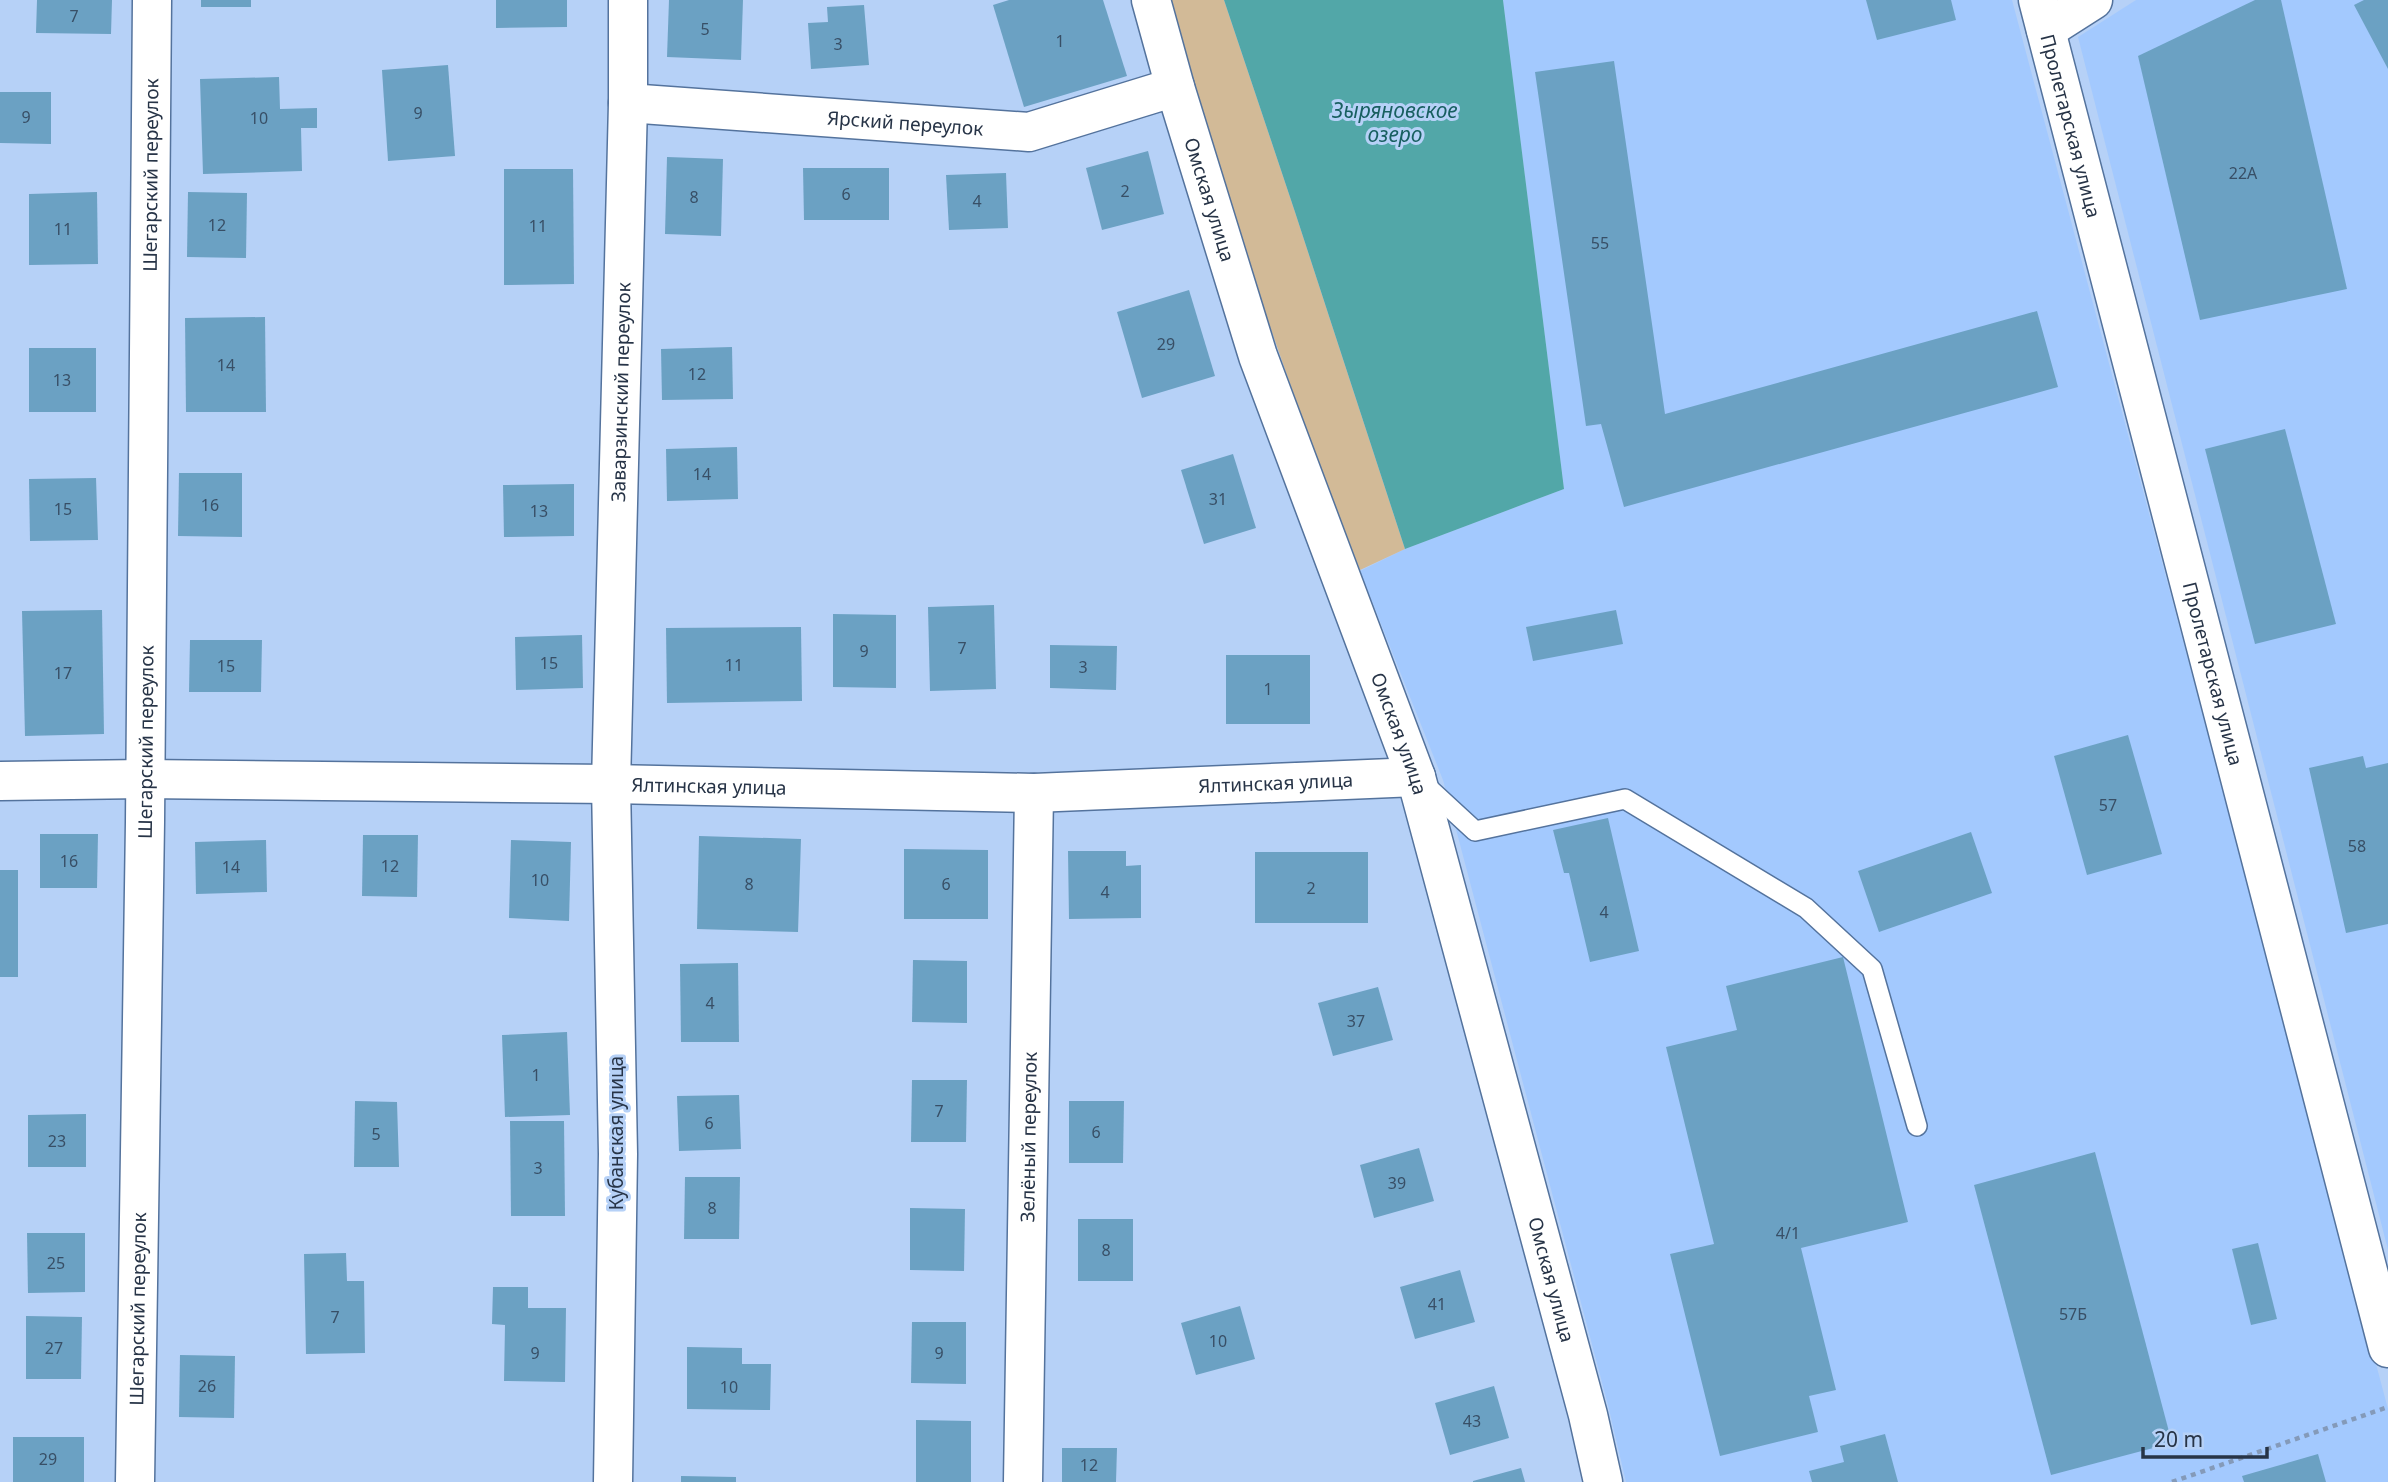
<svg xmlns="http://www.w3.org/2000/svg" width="2388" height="1482" viewBox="0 0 2388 1482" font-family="'Noto Sans',sans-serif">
	<rect width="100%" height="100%" fill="#b6d1f7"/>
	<g fill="#a3c9fe">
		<path d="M1503,0H2012L2388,1409V1482H1626L1608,1405L1443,780L1360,571L1405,549L1564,489Z"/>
		<path d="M2136,0H2388V1250L2078,37Z"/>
	</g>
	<path fill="#d2ba97" d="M1171,0H1224L1295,212L1405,549L1360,570C1286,384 1222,193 1171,0Z"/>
	<path fill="#52a7a8" d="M1224,0H1503L1564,489L1405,549L1295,212Z"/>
	<g fill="#6ba1c3">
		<path d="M37,0H112L111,34L36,33Z"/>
		<rect x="201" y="0" width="50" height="7"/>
		<path d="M496,0H567V27L496,28Z"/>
		<path d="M669,0H743L741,60L667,57Z"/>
		<path d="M1009,0H1103L1127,76L1024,107L993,5Z"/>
		<path d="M1866,0H1951L1956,20L1877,40Z"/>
		<path d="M2255,0H2281L2347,289L2200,320L2138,56Z"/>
		<path d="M2364,0H2388V69L2354,5Z"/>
		<path d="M864,5L869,65L811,69L808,23L828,22L827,7Z"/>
		<path d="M1614,61L1665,414L2037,311L2058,387L1624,507L1601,424L1586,426L1535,72Z"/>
		<path d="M448,65L455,156L388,161L382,70Z"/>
		<path d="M279,77L280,109L317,108V128H301L302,171L203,174L200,79Z"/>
		<path d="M0,92H51V144L0,143Z"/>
		<path d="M1148,151L1164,214L1102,230L1086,168Z"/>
		<path d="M667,157L723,159L721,236L665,234Z"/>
		<path d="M803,168H889V220H804Z"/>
		<path d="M504,169H573L574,284L504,285Z"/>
		<path d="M1006,173L1008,228L949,230L946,175Z"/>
		<path d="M97,192L98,264L29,265V194Z"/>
		<path d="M188,192L247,193L246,258L187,257Z"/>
		<path d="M1189,290L1215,376L1142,398L1117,312Z"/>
		<path d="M265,317L266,412H186L185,318Z"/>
		<path d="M732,347L733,399L662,400L661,349Z"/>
		<rect x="29" y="348" width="67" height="64"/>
		<path d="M2285,429L2336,624L2255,644L2205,449Z"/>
		<path d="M737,447L738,499L667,501L666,449Z"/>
		<path d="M1233,454L1256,528L1204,544L1181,470Z"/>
		<path d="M179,473H242V537L178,536Z"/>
		<path d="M96,478L98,540L30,541L29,479Z"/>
		<path d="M574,484V536L504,537L503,485Z"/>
		<path d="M994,605L996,689L930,691L928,607Z"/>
		<path d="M102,610L104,734L25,736L22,611Z"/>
		<path d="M1616,610L1623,644L1533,661L1526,627Z"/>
		<path d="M833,614L896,615V688L833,687Z"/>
		<path d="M801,627L802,701L667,703L666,628Z"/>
		<path d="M582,635L583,688L516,690L515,637Z"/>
		<path d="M190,640H262L261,692H189Z"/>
		<path d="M1050,645L1117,646L1116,690L1050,688Z"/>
		<rect x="1226" y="655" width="84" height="69"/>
		<path d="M2128,735L2162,854L2087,875L2054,756Z"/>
		<path d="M2363,756L2366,768L2388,763V924L2346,933L2309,768Z"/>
		<path d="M1608,818L1639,951L1590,962L1569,873H1564L1553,830Z"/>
		<path d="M1971,832L1992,893L1879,932L1858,871Z"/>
		<path d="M40,834H98L97,888H40Z"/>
		<path d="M363,835H418L417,897L362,896Z"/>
		<path d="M699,836L801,839L798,932L697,929Z"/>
		<path d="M266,840L267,892L196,894L195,842Z"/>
		<path d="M511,840L571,842L569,921L509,918Z"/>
		<path d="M904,849L988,850V919H904Z"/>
		<path d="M1068,851H1126V866L1141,865V918L1069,919Z"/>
		<rect x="1255" y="852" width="113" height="71"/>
		<rect x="0" y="870" width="18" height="107"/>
		<path d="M1843,957L1908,1222L1801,1248L1836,1390L1809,1396L1818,1432L1720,1456L1670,1254L1714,1244L1666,1047L1737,1030L1726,986Z"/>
		<path d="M913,960L967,961V1023L912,1022Z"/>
		<path d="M738,963L739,1042H681L680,964Z"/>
		<path d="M1378,987L1393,1040L1333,1056L1318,1003Z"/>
		<path d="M567,1032L570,1115L505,1117L502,1035Z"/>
		<path d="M912,1080H967L966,1142H911Z"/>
		<path d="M739,1095L741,1149L679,1151L677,1096Z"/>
		<path d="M355,1101L397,1102L399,1167H354Z"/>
		<path d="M1069,1101H1124L1123,1163H1069Z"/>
		<path d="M86,1114V1167H28V1115Z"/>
		<path d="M510,1121H564L565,1216H511Z"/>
		<path d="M1419,1148L1434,1201L1374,1218L1360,1165Z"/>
		<path d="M2095,1152L2172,1443L2051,1475L1974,1185Z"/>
		<path d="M685,1177H740L739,1239H684Z"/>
		<path d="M910,1208L965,1209L964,1271L910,1270Z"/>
		<rect x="1078" y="1219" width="55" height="62"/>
		<path d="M27,1233H85V1292L28,1293Z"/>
		<path d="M2258,1243L2277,1319L2251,1325L2232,1249Z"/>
		<path d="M346,1253L347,1281H364L365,1353L306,1354L304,1254Z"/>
		<path d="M1460,1270L1475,1322L1415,1339L1400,1287Z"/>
		<path d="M493,1287H528V1308H566L565,1382L504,1381L505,1325L492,1324Z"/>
		<path d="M1240,1306L1255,1359L1196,1375L1181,1323Z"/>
		<path d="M26,1316L82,1317L81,1379H26Z"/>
		<path d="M912,1322H966V1384L911,1383Z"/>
		<path d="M687,1347L742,1348V1364H771L770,1410L687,1409Z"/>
		<path d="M180,1355L235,1356L234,1418L179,1417Z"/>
		<path d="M1494,1386L1509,1438L1450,1455L1435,1403Z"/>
		<path d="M916,1420L971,1421V1482H916Z"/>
		<path d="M1885,1434L1898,1482H1812L1809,1471L1844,1462L1840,1446Z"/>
		<rect x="13" y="1437" width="71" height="45"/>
		<path d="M1062,1448H1117L1116,1482H1062Z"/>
		<path d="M2318,1454L2326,1482H2244L2242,1476Z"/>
		<path d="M1521,1468L1525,1482H1473V1481Z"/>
		<path d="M681,1476L736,1477V1482H681Z"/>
	</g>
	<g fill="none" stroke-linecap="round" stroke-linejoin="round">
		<g stroke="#54739d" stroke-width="22">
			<path id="service" d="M1424,784L1475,831L1625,799L1806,908L1872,969L1917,1126"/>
		</g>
		<g stroke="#54739d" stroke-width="41">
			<g id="minor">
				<path id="s1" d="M1151,0L1175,87L1258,356L1416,777L1588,1415L1603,1482"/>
				<path d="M2046,30L2093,0"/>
				<path id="s2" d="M628,103L1029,132L1175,87"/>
				<path id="s3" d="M0,781L144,779L611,784L1034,793L1416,777"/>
				<path id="s4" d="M135,1482L145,822L152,0"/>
				<path id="s5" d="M613,1482L618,1154L611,784L628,103V0"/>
				<path id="s6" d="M1023,1482L1034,793"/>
			</g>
		</g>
		<g stroke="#54739d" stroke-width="41">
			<g id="tertiary">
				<path id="s7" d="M2038,0L2388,1348"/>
			</g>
		</g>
		<path stroke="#849ab9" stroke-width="4.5" stroke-dasharray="5 5" stroke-linecap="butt" d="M2172,1482L2388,1407"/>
		<use href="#service" stroke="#fff" stroke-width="19"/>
		<use href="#minor" stroke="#fff" stroke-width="38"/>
		<use href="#tertiary" stroke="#fff" stroke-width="38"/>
	</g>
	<g text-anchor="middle" stroke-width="6" stroke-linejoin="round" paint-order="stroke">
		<g font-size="16" fill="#384f66">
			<text x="74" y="22">7</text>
			<text x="705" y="35">5</text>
			<text x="1060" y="47">1</text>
			<text x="838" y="50">3</text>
			<text x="418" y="119">9</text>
			<text x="26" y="123">9</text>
			<text x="259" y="124">10</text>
			<text x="2243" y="179">22А</text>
			<text x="1125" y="197">2</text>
			<text x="846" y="200">6</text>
			<text x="694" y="203">8</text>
			<text x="977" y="207">4</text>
			<text x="217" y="231">12</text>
			<text x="538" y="232">11</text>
			<text x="63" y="235">11</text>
			<text x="1600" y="249">55</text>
			<text x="1166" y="350">29</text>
			<text x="226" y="371">14</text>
			<text x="697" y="380">12</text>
			<text x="62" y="386">13</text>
			<text x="702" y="480">14</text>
			<text x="1218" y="505">31</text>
			<text x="210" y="511">16</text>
			<text x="63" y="515">15</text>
			<text x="539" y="517">13</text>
			<text x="962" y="654">7</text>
			<text x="864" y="657">9</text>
			<text x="549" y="669">15</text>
			<text x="734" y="671">11</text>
			<text x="226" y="672">15</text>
			<text x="1083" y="673">3</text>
			<text x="63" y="679">17</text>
			<text x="1268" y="695">1</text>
			<text x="2108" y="811">57</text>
			<text x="2357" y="852">58</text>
			<text x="69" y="867">16</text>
			<text x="390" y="872">12</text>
			<text x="231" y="873">14</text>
			<text x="540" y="886">10</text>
			<text x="749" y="890">8</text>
			<text x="946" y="890">6</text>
			<text x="1311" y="894">2</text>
			<text x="1105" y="898">4</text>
			<text x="1604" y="918">4</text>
			<text x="710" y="1009">4</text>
			<text x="1356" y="1027">37</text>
			<text x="536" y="1081">1</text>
			<text x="939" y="1117">7</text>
			<text x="709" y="1129">6</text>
			<text x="1096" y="1138">6</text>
			<text x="376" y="1140">5</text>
			<text x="57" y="1147">23</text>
			<text x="538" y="1174">3</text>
			<text x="1397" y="1189">39</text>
			<text x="712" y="1214">8</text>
			<text x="1788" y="1239">4/1</text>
			<text x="1106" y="1256">8</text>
			<text x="56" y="1269">25</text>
			<text x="1437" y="1310">41</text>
			<text x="2073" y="1320">57Б</text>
			<text x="335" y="1323">7</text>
			<text x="1218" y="1347">10</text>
			<text x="54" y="1354">27</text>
			<text x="535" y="1359">9</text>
			<text x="939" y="1359">9</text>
			<text x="207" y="1392">26</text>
			<text x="729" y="1393">10</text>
			<text x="1472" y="1427">43</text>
			<text x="48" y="1465">29</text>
			<text x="1089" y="1471">12</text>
		</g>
		<g font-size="19" fill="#273447" stroke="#b6d1f7">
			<text dy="7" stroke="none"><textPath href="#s2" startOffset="278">Ярский переулок</textPath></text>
			<text dy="7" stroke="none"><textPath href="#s7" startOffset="130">Пролетарская улица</textPath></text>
			<text dy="7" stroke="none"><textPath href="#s4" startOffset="1307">Шегарский переулок</textPath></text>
			<text dy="7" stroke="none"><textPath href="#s1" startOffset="208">Омская улица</textPath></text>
			<text dy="7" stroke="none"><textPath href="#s5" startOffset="1090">Заварзинский переулок</textPath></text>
			<text dy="7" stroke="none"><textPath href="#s7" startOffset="696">Пролетарская улица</textPath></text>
			<text dy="7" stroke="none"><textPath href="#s1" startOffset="775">Омская улица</textPath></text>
			<text dy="7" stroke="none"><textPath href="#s4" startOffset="740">Шегарский переулок</textPath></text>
			<text dy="7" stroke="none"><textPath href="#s3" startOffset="1276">Ялтинская улица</textPath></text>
			<text dy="7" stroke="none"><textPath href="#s3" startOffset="709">Ялтинская улица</textPath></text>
			<text transform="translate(616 1133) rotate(-90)" y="7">Кубанская улица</text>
			<text dy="7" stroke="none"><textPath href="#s6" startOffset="345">Зелёный переулок</textPath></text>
			<text dy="7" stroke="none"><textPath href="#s1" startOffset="1342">Омская улица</textPath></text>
			<text dy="7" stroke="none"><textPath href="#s4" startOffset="173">Шегарский переулок</textPath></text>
		</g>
		<g font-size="21" font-style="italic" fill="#185f60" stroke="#b6d1f7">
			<text x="1395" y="118">Зыряновское<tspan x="1395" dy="24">озеро</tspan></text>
		</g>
	</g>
	<path d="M2143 1447v10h124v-10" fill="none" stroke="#273447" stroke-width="3.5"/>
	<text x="2154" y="1447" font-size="21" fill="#273447" stroke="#b6d1f7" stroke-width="5" paint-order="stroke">20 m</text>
</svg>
